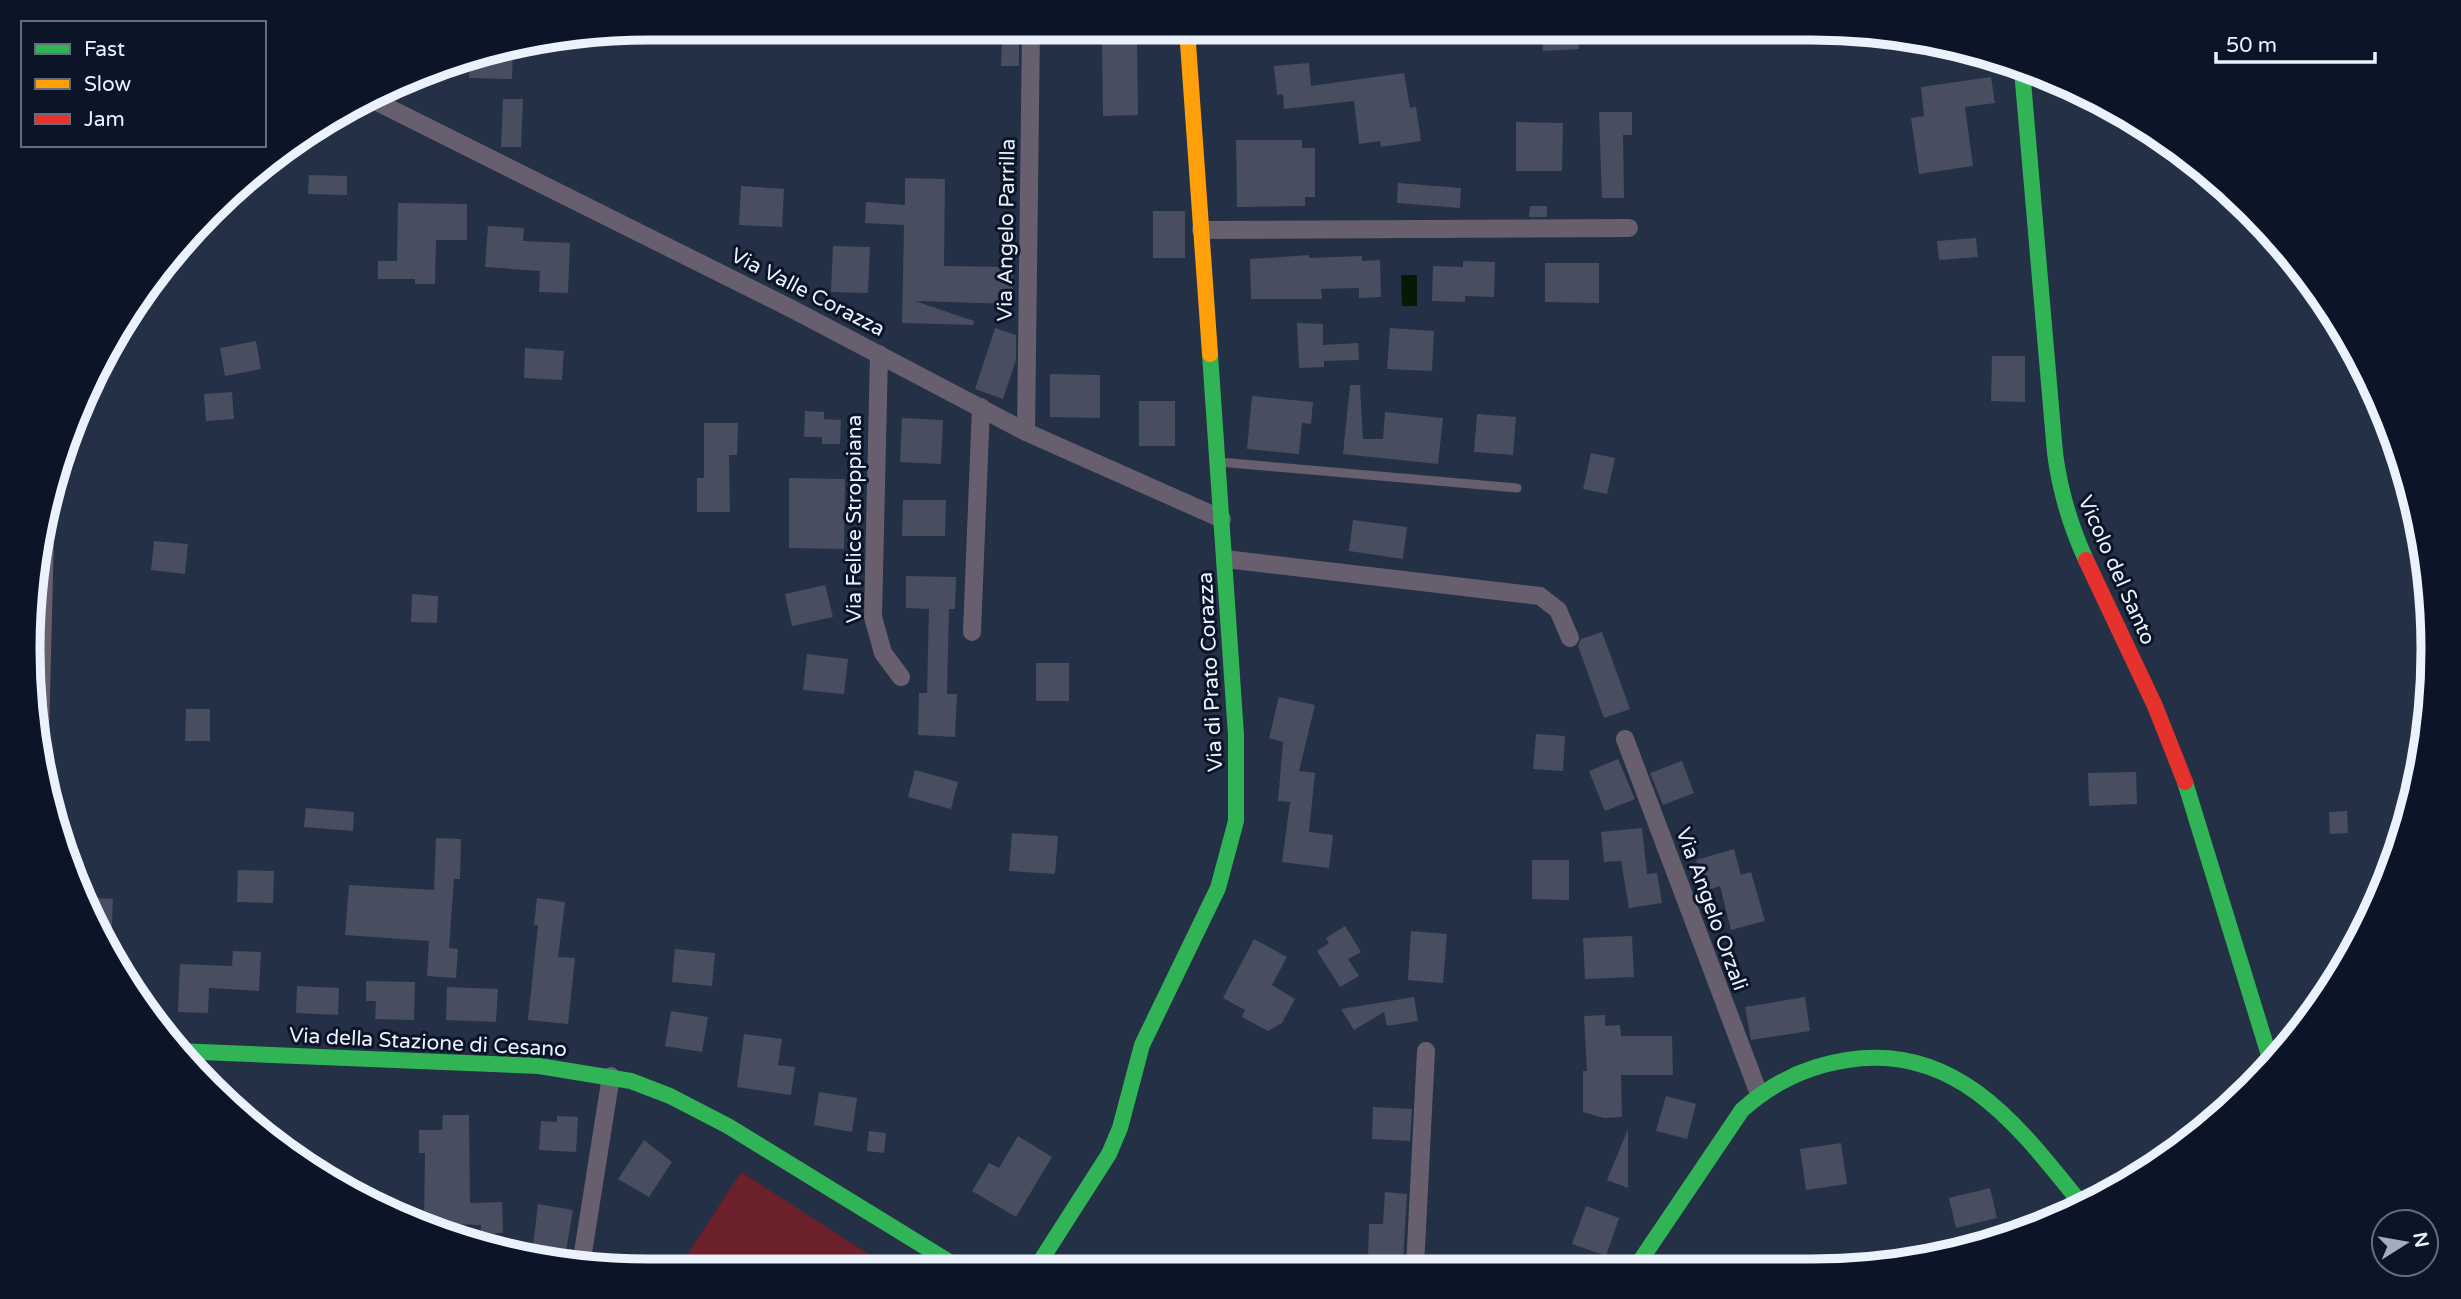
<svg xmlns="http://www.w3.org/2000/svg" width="2461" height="1299" viewBox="0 0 2461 1299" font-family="'Varela Round',sans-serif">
	<rect width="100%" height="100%" fill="#233045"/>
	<path fill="#6c212a" d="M741,1172L892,1269H678Z"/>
	<path fill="#031a06" d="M1401,275H1417V306H1402Z"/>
	<g fill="#484e60">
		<path d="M1541,29H1578L1579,49L1543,51Z"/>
		<path d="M1019,41V66H1001L1002,42Z"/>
		<path d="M1137,41L1138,115L1103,116L1102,42Z"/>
		<path d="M513,51L512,79L469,78L470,58Z"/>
		<path d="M1309,63L1311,86L1404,73L1410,108L1416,107L1421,141L1381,147L1380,141L1359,144L1354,101L1284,109L1283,94L1277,95L1274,66Z"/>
		<path d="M1991,77L1995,103L1965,107L1973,166L1919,174L1911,118L1924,116L1921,87Z"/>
		<path d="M503,99H523L521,147H501Z"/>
		<path d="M1599,112H1632V135H1623L1624,198H1602Z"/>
		<path d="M1516,122L1563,123L1562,171H1516Z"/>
		<path d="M1236,140H1302V148H1315V197H1305V206L1237,207Z"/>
		<path d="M309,175L347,176V195L308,194Z"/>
		<path d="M905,178L945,179L944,266L1013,267L1012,304L915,301L974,321L973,325L902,323L904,225L865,223L866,202L905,205Z"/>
		<path d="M1398,183L1461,188L1460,208L1397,203Z"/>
		<path d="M741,186L784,189L782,227L739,225Z"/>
		<path d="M398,203L467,204V240H436L435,284H415V279H378V261H397Z"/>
		<path d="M1530,206H1547V217H1529Z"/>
		<rect x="1153" y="211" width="32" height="47"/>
		<path d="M488,226L524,228L523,241L570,243L568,293L539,292L540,271L485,267Z"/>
		<path d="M1976,238L1978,257L1939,260L1937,241Z"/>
		<path d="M833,246L870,247L868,293L831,292Z"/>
		<path d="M1309,255V258L1362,256V261L1380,260L1381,297L1359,298V288L1321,289L1322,299H1251L1250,259Z"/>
		<path d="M1463,261L1495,262L1494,297L1465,296V302L1432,301L1433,266L1463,267Z"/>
		<path d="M1545,263H1599V303L1545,302Z"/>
		<path d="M1297,323L1323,324V345L1358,343L1359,360L1324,361V367L1299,368Z"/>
		<path d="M995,328L1016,335V360L1003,399L975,389Z"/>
		<path d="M1390,328L1434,331L1432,371L1387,369Z"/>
		<path d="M256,341L261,369L225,376L220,348Z"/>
		<path d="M525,348L564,351L562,380L524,378Z"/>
		<path d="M1992,356H2025V402L1991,401Z"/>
		<path d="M1050,374L1100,375V418L1050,417Z"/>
		<path d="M1350,385H1360L1363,439H1383L1385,412L1443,418L1438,464L1343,454Z"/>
		<path d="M232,392L234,419L206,421L204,394Z"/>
		<path d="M1252,396L1313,402L1311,424L1302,423L1299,454L1247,449Z"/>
		<rect x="1139" y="401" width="36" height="45"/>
		<path d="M805,411L824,412V419L841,420L840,444H822V437H804Z"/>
		<path d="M1477,414L1516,417L1513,455L1474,452Z"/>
		<path d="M902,418L943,420L941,464L900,462Z"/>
		<path d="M704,423H738L737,455H729L730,512H697V478H704Z"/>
		<path d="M1591,453L1615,458L1607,494L1583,489Z"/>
		<path d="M789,478L845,479L844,549L789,548Z"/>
		<path d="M903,500H946L945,536H902Z"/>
		<path d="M1353,520L1407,527L1403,559L1349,551Z"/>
		<path d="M154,541L188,544L185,574L151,570Z"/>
		<path d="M906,576L956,577L955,609H949L947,694H957L955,737L918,735L919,693H927L929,609L906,608Z"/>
		<path d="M825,585L833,617L792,626L785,594Z"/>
		<path d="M412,594L438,596L437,623L411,622Z"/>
		<path d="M1602,632L1630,709L1604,718L1578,646L1581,639Z"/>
		<path d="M807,654L848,659L844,694L803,690Z"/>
		<rect x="1036" y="663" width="33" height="38"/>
		<path d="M1279,697L1315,705L1299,771L1315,773L1309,832L1333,835L1329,868L1282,862L1290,802L1278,801L1283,742L1269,738Z"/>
		<path d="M186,709H210V741H185Z"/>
		<path d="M1536,734L1565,736L1563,771L1533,769Z"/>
		<path d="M1618,759L1635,799L1605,811L1589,771Z"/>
		<path d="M1682,761L1694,793L1663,805L1650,773Z"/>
		<path d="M915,770L958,782L951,809L908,797Z"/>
		<path d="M2136,772L2137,804L2089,806L2088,773Z"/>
		<path d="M306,808L354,812L353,831L304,827Z"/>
		<path d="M2347,811L2348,833L2330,834L2329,812Z"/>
		<path d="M1642,828L1647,874L1657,873L1662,903L1629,908L1621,861L1604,862L1601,832Z"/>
		<path d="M1012,833L1058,836L1055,874L1009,871Z"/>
		<path d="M436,838L461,839L460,879H454L449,948L458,949L456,978L427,976L429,941L345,935L349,885L434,890Z"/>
		<path d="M1734,849L1741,875L1751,872L1765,921L1731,930L1720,886L1705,891L1696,860Z"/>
		<path d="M1532,860H1569V900L1532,899Z"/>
		<path d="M238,870L274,871L273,903L237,902Z"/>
		<path d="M81,897L113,899L111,945Z"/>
		<path d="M537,898L565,902L558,957L575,958L568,1024L528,1020L538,925H534Z"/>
		<path d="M1345,926L1361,952L1348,959L1359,976L1340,987L1317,951L1329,943L1326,938Z"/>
		<path d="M1411,931L1447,934L1443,983L1408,980Z"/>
		<path d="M1632,936L1634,977L1585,979L1583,938Z"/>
		<path d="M1254,939L1287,957L1272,985L1295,999L1282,1023L1268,1031L1242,1017L1245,1010L1223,998Z"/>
		<path d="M675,949L715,953L712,986L672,982Z"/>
		<path d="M233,951L261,952L259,991L209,988L208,1013L178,1012L180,964L232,966Z"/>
		<path d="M366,981L415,982L414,1020L375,1019L376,1001H366Z"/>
		<path d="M297,986L339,988L338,1015L296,1013Z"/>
		<path d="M447,987L498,989L496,1022L446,1020Z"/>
		<path d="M1414,997L1418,1021L1387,1026L1384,1012L1354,1030L1341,1009Z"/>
		<path d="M1805,997L1810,1031L1751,1040L1745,1007Z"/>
		<path d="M671,1011L708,1017L702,1052L665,1046Z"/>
		<path d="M1605,1015V1026L1620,1025L1621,1036H1672L1673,1075H1621L1622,1117L1604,1118L1583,1112V1071H1587L1584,1016Z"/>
		<path d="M744,1034L782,1039L778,1065L795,1067L791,1095L737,1087Z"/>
		<path d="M819,1092L857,1098L852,1132L814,1125Z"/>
		<path d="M1666,1096L1696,1104L1687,1139L1656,1131Z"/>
		<path d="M1373,1107L1412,1109L1410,1141L1372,1139Z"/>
		<path d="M443,1115H469L470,1203L502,1202L503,1233L481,1234V1225L424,1223L425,1153H419V1130H442Z"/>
		<path d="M557,1116L578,1117L576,1152L539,1150L541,1121L557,1122Z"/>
		<path d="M1628,1129V1188L1607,1180Z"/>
		<path d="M869,1131L886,1133L884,1153L867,1151Z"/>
		<path d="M1018,1136L1052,1157L1016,1217L972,1191L989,1163L999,1168Z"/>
		<path d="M644,1140L672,1162L649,1197L618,1179Z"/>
		<path d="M1841,1143L1847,1184L1806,1190L1800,1149Z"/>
		<path d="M1990,1188L1997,1218L1956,1228L1949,1198Z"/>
		<path d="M1385,1192L1407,1194L1403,1261L1368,1259L1369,1224H1383Z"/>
		<path d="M538,1204L573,1210L566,1251L533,1246Z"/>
		<path d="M1586,1206L1619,1218L1606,1256L1572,1244Z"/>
	</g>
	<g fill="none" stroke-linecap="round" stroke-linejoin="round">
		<path stroke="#675f6e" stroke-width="9" d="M1219,462L1517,488"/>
		<g stroke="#675f6e" stroke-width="18">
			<path d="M902,28V35L1031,29"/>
			<path d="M375,101L794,310L1026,432L1222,519"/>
			<path d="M1201,230L1629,228"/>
			<path d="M879,354L873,617L883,653L901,677"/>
			<path d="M1026,432L1031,28"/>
			<path d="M1225,559L1540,596L1558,610L1570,638"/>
			<path d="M972,632L981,407"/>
			<path d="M40,735L45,535"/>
			<path d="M1625,739L1759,1094"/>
			<path d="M581,1265L611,1076"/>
			<path d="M1415,1267L1426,1051"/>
		</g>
		<g stroke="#30b455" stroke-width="16">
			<path d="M2022,70L2055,453C2060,492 2070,525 2086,560"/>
			<path d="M2185,782L2272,1065"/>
			<path d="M177,1051L539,1066L631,1081L670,1096L728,1126L961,1269"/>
			<path d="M1636,1267L1742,1110C1772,1083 1807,1066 1847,1060C1958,1042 2020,1128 2083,1206"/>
			<path d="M1036,1268L1109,1154L1120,1128L1142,1045L1218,888L1236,821V735L1210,354"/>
		</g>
		<path stroke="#ff9f0a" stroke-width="16" d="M1187,29L1210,354"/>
		<path stroke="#e5322d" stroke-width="16" d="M2086,560L2155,706L2185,782"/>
	</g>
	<g text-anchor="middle" stroke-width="6" stroke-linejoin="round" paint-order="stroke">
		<g font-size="21" fill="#ecf2fd" stroke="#0b1527">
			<text transform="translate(1006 230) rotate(-89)" y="7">Via Angelo Parrilla</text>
			<text transform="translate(808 292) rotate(27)" y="7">Via Valle Corazza</text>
			<text transform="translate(854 519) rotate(-90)" y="7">Via Felice Stroppiana</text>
			<text transform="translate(2117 570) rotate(66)" y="7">Vicolo del Santo</text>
			<text transform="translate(1210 672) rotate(-93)" y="7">Via di Prato Corazza</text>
			<text transform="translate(1712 909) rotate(70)" y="7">Via Angelo Orzali</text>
			<text transform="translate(428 1042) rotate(3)" y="7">Via della Stazione di Cesano</text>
		</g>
	</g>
	<path d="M0 0H2461V1299H0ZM649 40H1812A609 609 0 0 1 2421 649V650A609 609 0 0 1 1812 1259H649A609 609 0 0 1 40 650V649A609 609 0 0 1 649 40Z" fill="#0b1527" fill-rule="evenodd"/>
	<path fill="none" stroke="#ecf2fd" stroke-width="9" d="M649 40H1812A609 609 0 0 1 2421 649V650A609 609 0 0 1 1812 1259H649A609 609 0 0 1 40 650V649A609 609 0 0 1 649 40Z"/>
	<rect x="21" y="21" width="245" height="126" fill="#0b1527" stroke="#656d7d" stroke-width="2"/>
	<rect x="35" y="44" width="35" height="10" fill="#30b455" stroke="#656d7d" stroke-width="2"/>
	<text x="84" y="56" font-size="21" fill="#ecf2fd">Fast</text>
	<rect x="35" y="79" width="35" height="10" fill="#ff9f0a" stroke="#656d7d" stroke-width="2"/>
	<text x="84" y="91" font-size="21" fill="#ecf2fd">Slow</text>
	<rect x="35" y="114" width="35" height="10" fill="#e5322d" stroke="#656d7d" stroke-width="2"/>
	<text x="84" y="126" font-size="21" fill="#ecf2fd">Jam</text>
	<g transform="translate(2405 1243) rotate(79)"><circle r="33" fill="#0b1527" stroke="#656d7d" stroke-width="2"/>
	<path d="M0-5L12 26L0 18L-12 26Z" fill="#a6aebd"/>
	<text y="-10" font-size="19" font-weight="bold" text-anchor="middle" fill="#ecf2fd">N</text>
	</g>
	<path d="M2216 52v10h159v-10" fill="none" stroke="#ecf2fd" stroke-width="3.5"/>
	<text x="2226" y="52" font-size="21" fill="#ecf2fd" stroke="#0b1527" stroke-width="5" paint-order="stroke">50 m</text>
</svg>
